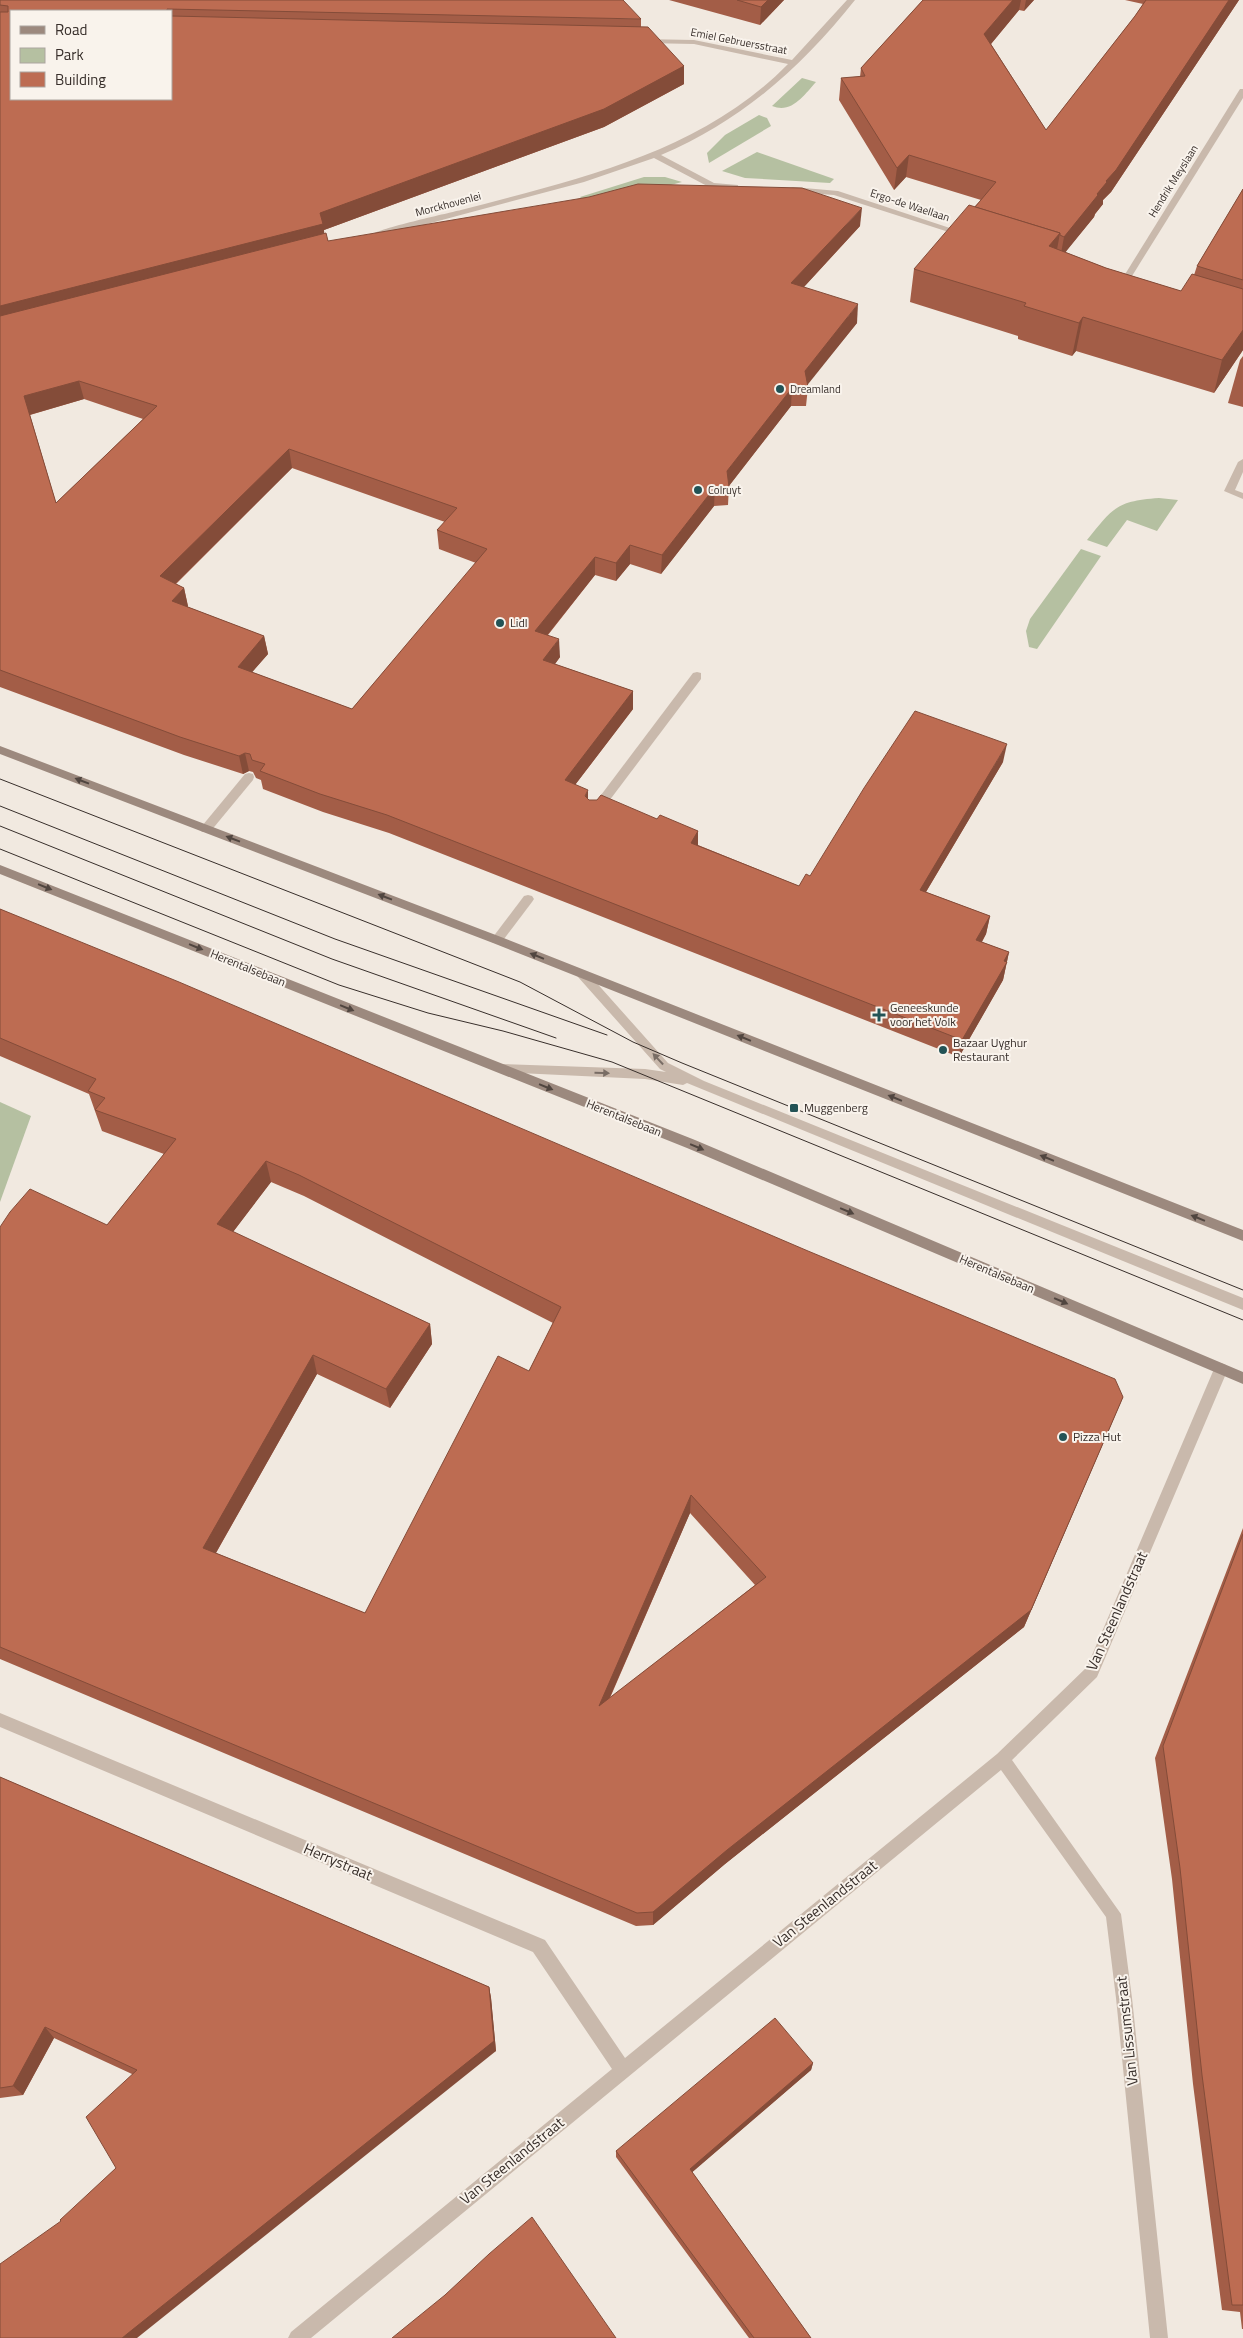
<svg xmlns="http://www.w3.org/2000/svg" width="1243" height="2338" viewBox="0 0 1243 2338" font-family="'Titillium Web',sans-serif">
	<rect width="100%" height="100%" fill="#f1e9e0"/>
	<g fill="#b5c0a1">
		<path d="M802,78L816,82C804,95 792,114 772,106Z"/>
		<path d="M759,115L767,118L771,126L709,163L707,153L725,135Z"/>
		<path d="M757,152L834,179L830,183L745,178L722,171Z"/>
		<path d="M644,177H665L682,182L589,207L580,197Z"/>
		<path d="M1159,498L1178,500L1157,531L1127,520L1107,547L1087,540C1113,508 1116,501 1159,498Z"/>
		<path d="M1081,549L1101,556L1037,649L1029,647L1026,631L1030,619Z"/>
		<path d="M0,1102L31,1116L0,1202Z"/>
	</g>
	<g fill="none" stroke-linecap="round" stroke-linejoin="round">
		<g fill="#c9b9ac" fill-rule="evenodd">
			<path d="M1243,459V472L1235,490L1243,493V499L1224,491L1238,462Z"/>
			<path d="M697,672L701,673V679L600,813H592L590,810L592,807L693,673Z"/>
			<path d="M249,773L253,774L254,777L253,780L210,832H202L200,829L202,826L245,774Z"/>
			<path d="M528,895L532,896L534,899L532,902L501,943H493L491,940L493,937L524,896Z"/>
			<path d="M582,970L586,971L668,1063L704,1081L1243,1298V1310L687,1083L683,1085L645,1079L497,1072L495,1069L497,1066L501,1064L645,1069L666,1072L660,1069L578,977L576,974L578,971Z"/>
		</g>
		<g fill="#c9b9ac" fill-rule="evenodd">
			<path d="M847,0H855C801,68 741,121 661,155L714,183L738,185V189L709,187L654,158L584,182L375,238L371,235C380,228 445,214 461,210C578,179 701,153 788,64L694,44L644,43H641V39L694,40L792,60Z"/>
			<path d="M1240,89H1243V98L1127,284L1120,286L1119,284Z"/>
			<path d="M793,187L838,191L968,234L961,236L834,195L790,192V188Z"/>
			<path d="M1221,1363L1226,1365L1228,1369L1097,1677L1012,1760L1121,1914L1132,1998L1168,2338H1150L1116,1998L1106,1917L1001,1770L311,2338H288L291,2332L612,2069L533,1952L0,1727V1713L545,1940L625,2058L997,1754L1087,1667L1214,1369L1216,1365Z"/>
		</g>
		<g fill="#9c897e" fill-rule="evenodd">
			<path d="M0,746L501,937L1243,1230V1241L493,943L0,754Z"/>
			<path d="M0,865L695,1140L1243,1372V1384L687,1148L0,874Z"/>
		</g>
		<g stroke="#382f2b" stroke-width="1">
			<path d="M0,779L520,982L633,1042L682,1063L1243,1290"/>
			<path d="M0,806L335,939L607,1035"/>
			<path d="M0,826L332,959L556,1038"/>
			<path d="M0,849L339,985L428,1013L503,1031L612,1062L1243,1320"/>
		</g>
	</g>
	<g fill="#a35d47" fill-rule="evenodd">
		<path d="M0,0L641,19V27L684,66V84L604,127L324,230V233L328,241L860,226L804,287L857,323L807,384L808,387L806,406H791L729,486L728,505L714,506L661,574L630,564L616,581L595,575L548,635L560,657L555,664L633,691V709L575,785L589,800L657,819L698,831V845L799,886L810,876L1003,762L926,892L990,916L986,934L982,942L1009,952L1003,980L959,1057L389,833L323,812L263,789L261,780L256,778L253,772L249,771L243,774L184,755L0,687ZM11,11H171V99ZM84,399L143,419L56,503L30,415ZM292,468L445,522L437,530L439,549L476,563L352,709L252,672L268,654L264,636L188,607L184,588L176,584Z"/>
		<path d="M669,0H784L760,25Z"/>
		<path d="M923,0H1034L1024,11L1019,10L991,44L1046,130L1135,16L1143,4L1125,0H1239L1111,192L1103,200V204L1095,214L1094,217L1065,252L1106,268L1181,291L1194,275L1197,266L1243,189V350L1214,393L1076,351L1072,356L1018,339V336L910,302L914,269L981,200L906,177L894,190L839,100L841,78L860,77L861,68Z"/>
		<path d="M1243,356V407L1228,403L1240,360Z"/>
		<path d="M0,909L1123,1397L1024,1627L725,1864L653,1925L636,1926L0,1659V1227L107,1225L164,1154L102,1131L89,1094L0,1056ZM271,1182L304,1196L553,1323L529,1371L365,1613L216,1553L317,1374L390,1408L432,1344L430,1324L233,1232ZM690,1513L755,1585L610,1698Z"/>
		<path d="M1243,1528V2329H1242L1240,2312L1222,2310L1193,2084L1172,1879L1155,1758Z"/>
		<path d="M0,1777L489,1987L491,1998L496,2051L61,2221L116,2168L132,2074L54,2038L23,2095L0,2098Z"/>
		<path d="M813,2063L811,2070L692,2172L811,2338H749L616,2157V2151Z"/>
	</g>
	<g fill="#844c39">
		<path d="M768,0H784L760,25L761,7Z"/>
		<path d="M1013,0H1021L1019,10L981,56L984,34Z"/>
		<path d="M1026,0H1034L1024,11Z"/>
		<path d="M1229,0H1239L1111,192L1103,200V204L1095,214L1094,217L1060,259L1064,237L1097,194Z"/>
		<path d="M684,66V84L604,127L324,230L325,243L0,326V306L320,213Z"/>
		<path d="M909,155L906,177L894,190L897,168Z"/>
		<path d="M862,208L860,226L790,302L791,283Z"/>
		<path d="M1060,233L1054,266L1049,246Z"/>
		<path d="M858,304L857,323L805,388V371Z"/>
		<path d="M1083,317L1076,351L1072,356L1079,323Z"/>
		<path d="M1243,330V350L1214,393L1222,360Z"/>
		<path d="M79,381L84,399L29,415L24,396Z"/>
		<path d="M792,388L791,406L728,487L727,471Z"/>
		<path d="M289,449L292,468L164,595L160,576Z"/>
		<path d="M715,487L714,506L661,574L662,555Z"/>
		<path d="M630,545V564L616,581V563Z"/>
		<path d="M595,557V575L536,649L535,631Z"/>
		<path d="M184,588L188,606L176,619L172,601Z"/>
		<path d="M264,636L268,654L241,685L238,667Z"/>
		<path d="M559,639L560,657L544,679L543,660Z"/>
		<path d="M633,691V709L565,798V780Z"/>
		<path d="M1007,744L1003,762L917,907L920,890Z"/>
		<path d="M245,753L249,771L243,774L239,756Z"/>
		<path d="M588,790V808L585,796Z"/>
		<path d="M698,831V849L691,843Z"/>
		<path d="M990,916L986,934L973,957L976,940Z"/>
		<path d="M1009,952L1003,980L959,1057L962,1040Z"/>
		<path d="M266,1161L271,1182L223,1245L217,1224Z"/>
		<path d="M430,1324L432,1344L390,1408L386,1389Z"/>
		<path d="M313,1355L317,1374L209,1565L203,1548Z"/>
		<path d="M1123,1397L1024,1627L725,1864L653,1925V1912Z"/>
		<path d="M691,1495L690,1513L599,1722V1706Z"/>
		<path d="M489,1987L491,1998L496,2051L137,2338H122Z"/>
		<path d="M45,2027L54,2038L23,2095L13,2086Z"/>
		<path d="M813,2063L811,2070L689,2175L690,2169Z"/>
	</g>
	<g fill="#bd6c52" stroke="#844c39" fill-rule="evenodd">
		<path d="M0,0H623L641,19L167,9V11H11V99H171V16L648,27L684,66L604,109L320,213L323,224L0,306V12H8V6L0,5Z"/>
		<path d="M737,0H768L761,7Z"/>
		<path d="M923,0H1013L984,34L1046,130L1135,16L1146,0H1229L1116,170L1106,181L1107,182L1097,194L1098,195L1064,237L1060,235V233L975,207L996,182L909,155L897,168L841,78L865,76L861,68Z"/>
		<path d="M638,184L802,188L862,208L791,283L858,304L805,371L808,387L792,388L727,471L729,487H715L662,555L630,545L616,563L595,557L535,631L559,639L543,660L633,691L565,780L588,790L585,796L589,800H597L601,795L657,819L660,815L698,831L691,843L799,886L806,874L810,876L864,788L915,711L1007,744L920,890L990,916L976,940L1009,952L1004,961L1007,962L962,1040L387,815L320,794L260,771L265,764L252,760L250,754L245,753L239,756L180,737L0,670V316L326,233L328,241L589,197ZM79,381L157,406L56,503L24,396ZM289,449L457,508L437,530L487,549L352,709L238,667L264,636L172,601L184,588L160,576Z"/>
		<path d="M1243,189V280L1197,266Z"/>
		<path d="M969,205L1060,233L1049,246L1106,268L1181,291L1192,274L1243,289V330L1222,360L1083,317L1079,323L1024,306L1026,303L914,269Z"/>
		<path d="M0,909L179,982L808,1251L1115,1379L1123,1397L1031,1610L727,1850L653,1912L637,1913L0,1647V1227L10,1212L30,1189L107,1225L176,1139L95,1110L105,1098L88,1091L96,1079L0,1038ZM266,1161L299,1175L561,1307L529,1371L498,1356L365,1613L203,1548L313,1355L386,1389L430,1324L217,1224ZM691,1495L766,1577L599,1706Z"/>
		<path d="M1243,1534V2305H1232L1202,2075L1180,1868L1163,1746Z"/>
		<path d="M0,1777L489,1987L494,2041L122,2338H0V2264L61,2221L60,2220L116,2168L86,2117L137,2070L45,2027L13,2086L0,2088Z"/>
		<path d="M775,2018L813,2063L690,2169L811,2338H754L616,2151Z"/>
		<path d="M532,2217L616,2338H392L445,2295L489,2254Z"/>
	</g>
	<defs><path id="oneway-solid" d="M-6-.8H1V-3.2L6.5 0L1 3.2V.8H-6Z" transform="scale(1.25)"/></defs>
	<g fill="#514640">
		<use href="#oneway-solid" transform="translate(82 781) rotate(-159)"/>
		<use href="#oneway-solid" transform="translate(233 839) rotate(-159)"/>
		<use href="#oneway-solid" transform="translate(45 887) rotate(22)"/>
		<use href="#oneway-solid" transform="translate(385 897) rotate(-159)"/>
		<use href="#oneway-solid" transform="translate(196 947) rotate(22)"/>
		<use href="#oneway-solid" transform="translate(537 956) rotate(-158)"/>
		<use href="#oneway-solid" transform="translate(347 1008) rotate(22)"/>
		<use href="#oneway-solid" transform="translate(744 1038) rotate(-158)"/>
		<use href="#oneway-solid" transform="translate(546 1087) rotate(22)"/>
		<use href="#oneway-solid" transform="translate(895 1098) rotate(-158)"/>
		<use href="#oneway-solid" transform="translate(697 1147) rotate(23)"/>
		<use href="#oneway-solid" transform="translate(1047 1158) rotate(-158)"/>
		<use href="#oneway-solid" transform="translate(847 1211) rotate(23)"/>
		<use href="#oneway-solid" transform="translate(1198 1218) rotate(-158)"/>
		<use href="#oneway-solid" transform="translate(1061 1301) rotate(23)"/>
	</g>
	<g fill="#796d65">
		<use href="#oneway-solid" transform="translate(658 1059) rotate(-133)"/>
		<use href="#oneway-solid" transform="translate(602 1073) rotate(2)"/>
	</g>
	<g fill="#235356" stroke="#f9f3ec" stroke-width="2">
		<circle cx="780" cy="389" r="5"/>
		<circle cx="698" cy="490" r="5"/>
		<circle cx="500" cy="623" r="5"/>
		<path d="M876.5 1007.5h5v5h5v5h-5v5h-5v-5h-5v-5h5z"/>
		<circle cx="943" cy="1050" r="5"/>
		<rect x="789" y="1103" width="10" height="10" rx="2.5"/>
		<circle cx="1063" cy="1437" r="5"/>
	</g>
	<g text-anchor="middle" stroke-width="4" stroke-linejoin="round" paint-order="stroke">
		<g font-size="11" fill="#382f2b" stroke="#f9f3ec">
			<text transform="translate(739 41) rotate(11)" y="4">Emiel Gebruersstraat</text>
			<text transform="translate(1173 181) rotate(-58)" y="4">Hendrik Meyslaan</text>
			<text transform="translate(448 204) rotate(-15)" y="4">Morckhovenlei</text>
			<text transform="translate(910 205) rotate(18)" y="4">Ergo-de Waellaan</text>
		</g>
		<g font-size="11" fill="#382f2b" stroke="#f9f3ec" text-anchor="start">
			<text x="790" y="393">Dreamland</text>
			<text x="708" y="494">Colruyt</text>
		</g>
		<g font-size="12" fill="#382f2b" stroke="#f9f3ec" text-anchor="start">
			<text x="510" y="627">Lidl</text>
			<text x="890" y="1012">Geneeskunde<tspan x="890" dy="14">voor het Volk</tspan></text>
			<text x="953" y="1047">Bazaar Uyghur<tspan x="953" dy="14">Restaurant</tspan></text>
			<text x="804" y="1112">Muggenberg</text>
			<text x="1073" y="1441">Pizza Hut</text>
		</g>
		<g font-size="12" fill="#382f2b" stroke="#f9f3ec">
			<text transform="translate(248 968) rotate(22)" y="4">Herentalsebaan</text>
			<text transform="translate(624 1118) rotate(22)" y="4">Herentalsebaan</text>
			<text transform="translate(997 1274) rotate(23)" y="4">Herentalsebaan</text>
		</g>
		<g font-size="15" fill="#382f2b" stroke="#f9f3ec">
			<text transform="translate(1117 1611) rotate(-66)" y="5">Van Steenlandstraat</text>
			<text transform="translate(338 1862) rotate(23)" y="5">Herrystraat</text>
			<text transform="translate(825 1904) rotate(-39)" y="5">Van Steenlandstraat</text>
			<text transform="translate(1127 2031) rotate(-96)" y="5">Van Lissumstraat</text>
			<text transform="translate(512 2161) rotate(-39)" y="5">Van Steenlandstraat</text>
		</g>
	</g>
	<rect x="10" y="10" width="162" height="90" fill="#f9f3ec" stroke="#aca59f"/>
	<rect x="20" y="26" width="25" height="8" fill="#9c897e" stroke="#aca59f"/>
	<text x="55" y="35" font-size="15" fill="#382f2b">Road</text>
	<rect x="20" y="48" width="25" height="15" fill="#b5c0a1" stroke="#aca59f"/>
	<text x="55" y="60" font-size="15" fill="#382f2b">Park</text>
	<rect x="20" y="72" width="25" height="15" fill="#bd6c52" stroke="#aca59f"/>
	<text x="55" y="85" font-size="15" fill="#382f2b">Building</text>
</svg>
